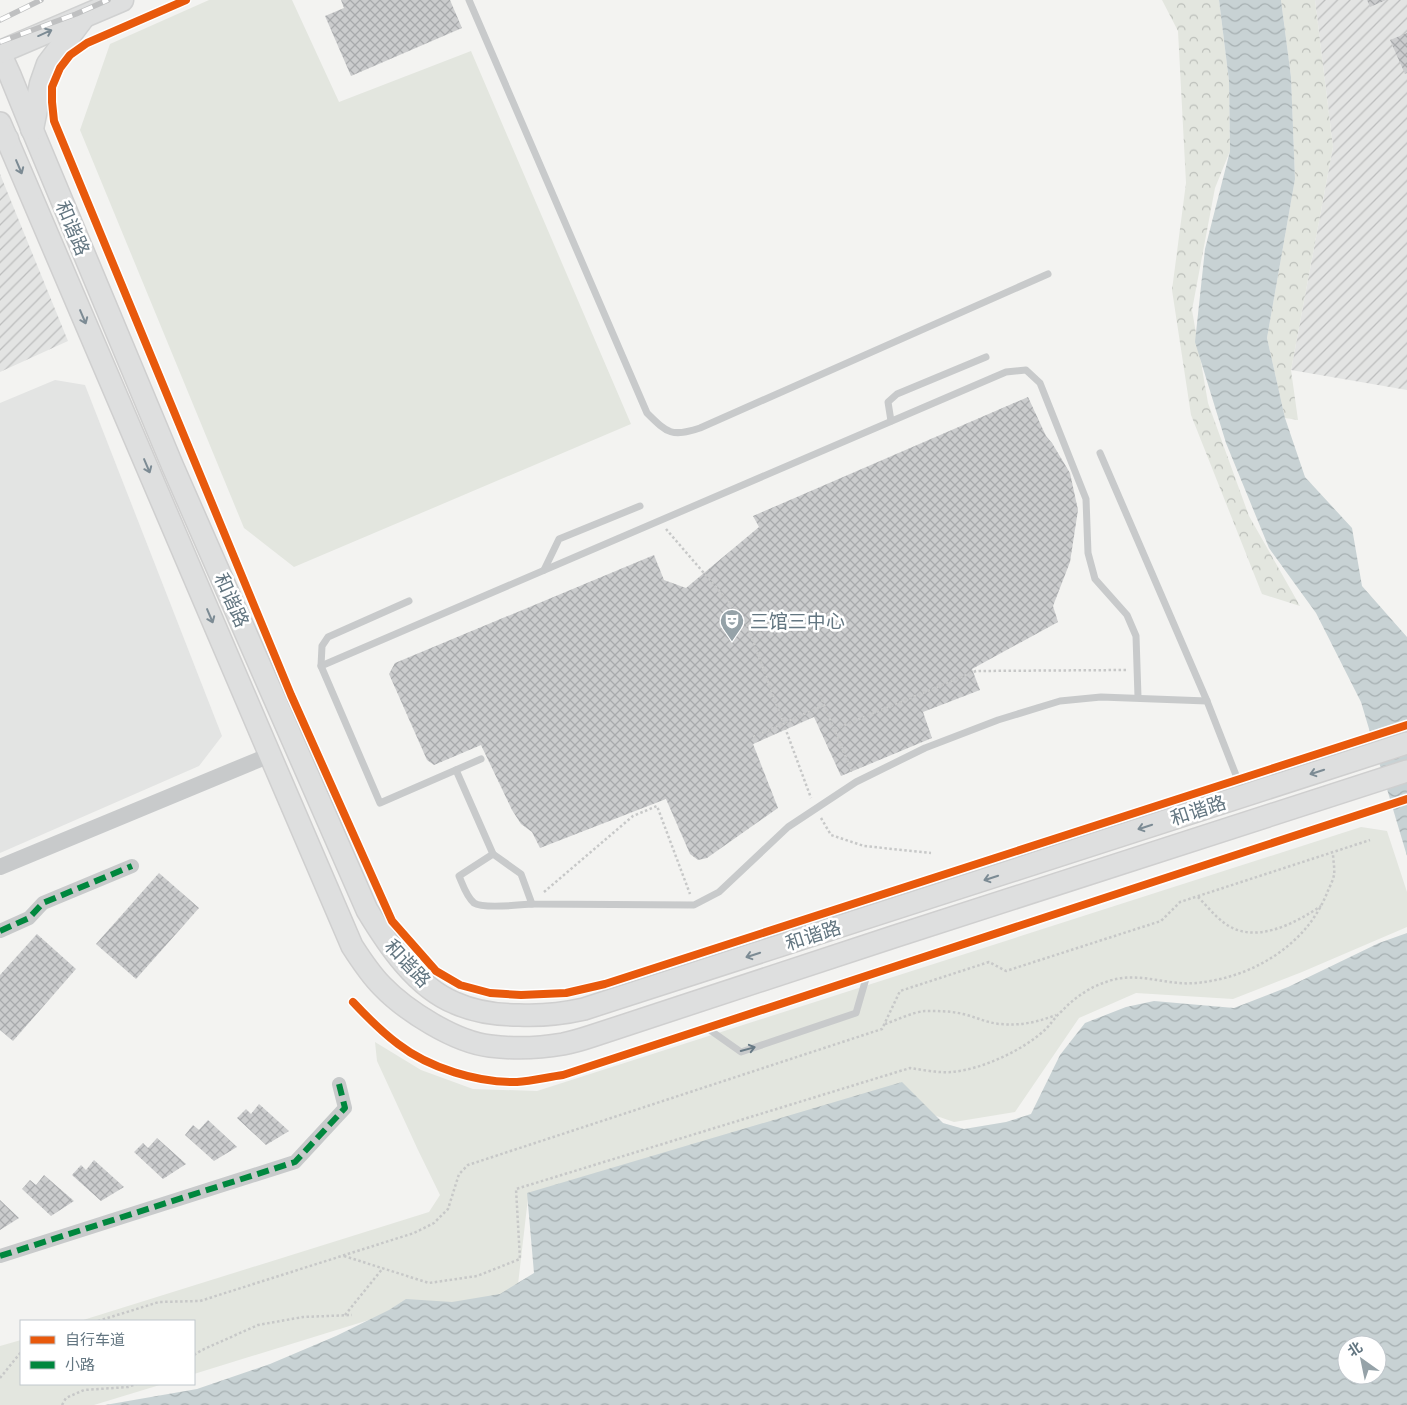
<svg xmlns="http://www.w3.org/2000/svg" width="1407" height="1405" viewBox="0 0 1407 1405" font-family="Figtree,'Noto Sans SC',sans-serif">
	<defs>
		<pattern id="industrial-furrows" width="10" height="10" patternUnits="userSpaceOnUse" patternTransform="scale(1.25)"><rect width="10" height="10" fill="#e3e4e3"/><path d="M-1 1l2-2M0 10L10 0M9 11l2-2" fill="none" stroke="#bcbdbd"/></pattern>
		<pattern id="forest-crowns" width="20" height="18" patternUnits="userSpaceOnUse" patternTransform="scale(1.25)"><rect width="20" height="18" fill="#e3e6df"/><path d="M2 6a3 3 0 1 1 6 0M12 15a3 3 0 1 1 6 0" fill="none" stroke="#bcbfba"/></pattern>
		<pattern id="water-waves" width="16" height="10" patternUnits="userSpaceOnUse" patternTransform="scale(1.25)"><rect width="16" height="10" fill="#c8d2d4"/><path d="M0 5q4-4 8 0t8 0" fill="none" stroke="#a6afb1"/></pattern>
		<pattern id="building-cross-hatch" width="8" height="8" patternUnits="userSpaceOnUse" patternTransform="scale(1.25)"><rect width="8" height="8" fill="#cbcccd"/><path d="M0 0l8 8M0 8l8-8" fill="none" stroke="#a8aaac"/></pattern>
	</defs>
	<rect width="100%" height="100%" fill="#f3f3f1"/>
	<path fill="#e3e4e3" d="M55,380L85,385L222,736L199,766L0,853V403Z"/>
	<g fill="url(#industrial-furrows)">
		<path d="M1315,0H1407V390L1291,370L1333,147Z"/>
		<path d="M0,174L68,341L0,372Z"/>
	</g>
	<g fill="#e3e6df">
		<path d="M209,0H292L339,102L471,51L631,424L294,567L244,528L80,130L110,44Z"/>
		<path d="M1361,827L1387,831L1407,892V927L1302,972L1233,999L1136,993L1079,1018L1015,1112L954,1122L884,1098L528,1198L517,1293L398,1311L194,1374V1321H80L429,1212L440,1195L418,1150L377,1061L375,1042L421,1070L473,1089L537,1091Z"/>
		<path d="M21,1340V1384H163L94,1405H0V1346Z"/>
	</g>
	<g fill="url(#forest-crowns)">
		<path d="M1162,0H1219L1229,81L1230,151L1215,188L1192,310L1208,403L1249,516L1300,606L1262,594L1191,415L1172,290L1186,183L1178,31Z"/>
		<path d="M1281,0H1315L1333,147L1291,370L1298,420L1285,418L1267,338L1295,179L1291,77Z"/>
	</g>
	<g fill="url(#water-waves)" fill-rule="evenodd">
		<path d="M1219,0H1281L1291,77L1295,179L1267,338L1285,418L1305,477L1352,528L1362,586L1407,637V856L1361,702L1316,613L1269,548L1226,443L1195,342L1205,249L1230,151L1229,81Z"/>
		<path d="M1407,933V1405H105L197,1389L270,1364L336,1336L389,1310L406,1299L452,1302L500,1294L534,1273L527,1193L902,1082L943,1123L964,1129L1006,1122L1031,1114L1060,1055L1085,1023L1126,1007L1154,1001L1234,1008L1288,987L1379,943ZM1347,1345H1377V1375H1347Z"/>
	</g>
	<g fill="url(#building-cross-hatch)">
		<path d="M341,0H450L462,28L351,76L325,16L344,8Z"/>
		<path d="M1367,0H1386L1370,7Z"/>
		<path d="M1407,33V73L1405,74L1390,40Z"/>
		<path d="M1028,397L1046,436L1052,443L1070,473L1078,510L1070,562L1053,606L1058,622L972,669L980,690L923,712L932,738L841,776L814,717L753,744L778,808L707,858L698,860L690,854L666,799L540,848L532,832L521,824L512,810L481,745L434,765L427,760L389,674L395,663L654,555L664,580L686,588L759,527L753,516Z"/>
		<path d="M159,873L199,908L136,979L96,944Z"/>
		<path d="M37,934L76,969L13,1041L0,1030V975Z"/>
		<path d="M259,1104L289,1131L266,1145L237,1118L246,1109L251,1114Z"/>
		<path d="M208,1120L237,1147L214,1161L185,1135L193,1125L199,1130Z"/>
		<path d="M157,1138L186,1164L163,1179L134,1152L143,1143L148,1148Z"/>
		<path d="M94,1160L124,1187L101,1201L72,1175L81,1165L86,1170Z"/>
		<path d="M44,1175L74,1201L51,1216L22,1189L30,1180L36,1185Z"/>
		<path d="M0,1200L19,1218L0,1230Z"/>
	</g>
	<g fill="none" stroke-linecap="round" stroke-linejoin="round">
		<g stroke="#cfcfcf" stroke-width="24">
			<g id="primary">
				<path d="M0,53L10,75L32,129L173,467L367,910C388,945 416,987 455,1003C475,1012 497,1015 519,1015C541,1016 562,1014 584,1009L1407,743"/>
				<path d="M0,123L270,755L352,946C361,960 370,974 382,986C406,1011 455,1042 490,1046C514,1049 540,1048 563,1044C573,1042 583,1039 592,1036L893,937L1407,771"/>
			</g>
		</g>
		<g stroke="#d0d1d1" stroke-width="25">
			<g id="trunk">
				<path d="M0,52L122,0"/>
				<path d="M32,129L41,84L48,64L82,19"/>
				<path d="M0,132L7,139"/>
			</g>
		</g>
		<g stroke="#c7c8c8" stroke-width="2.5" stroke-dasharray="2.5 2.5" stroke-linecap="butt">
			<path d="M666,529L746,622L811,798"/>
			<path d="M820,695L852,772"/>
			<path d="M835,729L976,671L1126,670"/>
			<path d="M821,818L831,835L864,846L931,853"/>
			<path d="M544,892L633,816L657,806L690,894"/>
			<path d="M1198,897C1206,905 1214,915 1223,922C1253,946 1294,924 1321,906"/>
			<path d="M885,1024C897,1020 913,1012 925,1011C938,1011 951,1011 963,1014C976,1017 987,1023 1000,1024C1020,1026 1038,1022 1056,1015"/>
			<path d="M344,1256L429,1283L477,1276L520,1259L516,1189L910,1068C923,1070 938,1073 952,1072C983,1069 1024,1050 1047,1028C1052,1022 1056,1016 1062,1011C1074,998 1090,987 1106,982C1137,970 1165,986 1196,983C1251,978 1306,946 1327,893C1329,888 1333,881 1334,875C1335,869 1333,860 1333,853"/>
			<path d="M345,1315L383,1268"/>
			<path d="M98,1321L159,1302L200,1301L414,1233L434,1223L448,1209L459,1174L468,1165L882,1029L900,991L989,962L1006,971L1161,921L1180,902L1370,840"/>
			<path d="M194,1355L202,1350L258,1325L303,1317L352,1315"/>
			<path d="M0,1378L21,1352"/>
			<path d="M62,1405L66,1398L84,1390L128,1387L136,1384"/>
		</g>
		<g stroke="#c8cacb" stroke-width="7">
			<path d="M469,0L647,413C668,434 672,437 700,428L1048,274"/>
			<path d="M891,421L888,402L897,394L986,357"/>
			<path d="M1100,453L1207,701L1243,793"/>
			<path d="M544,570L559,539L640,506"/>
			<path d="M321,666L322,646L328,637L409,601"/>
			<path d="M481,759L380,803L321,666L1006,372L1026,370L1040,383L1086,499L1088,553L1095,579L1127,615L1136,636L1138,697"/>
			<path d="M456,770L493,854L521,874L532,904L694,905L719,892L788,827L856,782L925,748L998,720L1060,701L1101,697L1207,701"/>
			<path d="M493,854L459,876C463,885 466,896 474,903C483,909 520,905 532,904"/>
			<path d="M707,1028L741,1052L856,1013L867,975"/>
		</g>
		<g stroke="#c8cacb" stroke-width="14">
			<path d="M0,931L29,918L43,903L132,866"/>
			<path d="M0,1256L295,1162L345,1108L339,1084"/>
		</g>
		<path stroke="#c8cacb" stroke-width="16" d="M0,867L270,755"/>
		<use href="#primary" stroke="#dedfdf" stroke-width="21"/>
		<use href="#trunk" stroke="#dedfdf" stroke-width="22"/>
		<g stroke="#bfc0c1" stroke-width="5.5">
			<g id="rail">
				<path d="M0,20L41,0"/>
				<path d="M0,42L76,14L108,0"/>
			</g>
		</g>
		<use href="#rail" stroke="#fff" stroke-width="4" stroke-dasharray="11" stroke-linecap="butt"/>
		<path stroke="#c7c8c8" stroke-width="2.5" stroke-dasharray="2.5 2.5" stroke-linecap="butt" d="M753,737L824,705"/>
		<g stroke="#00873e" stroke-width="6" stroke-dasharray="12 6" stroke-linecap="butt">
			<path d="M0,931L29,918L43,903L132,866"/>
			<path d="M0,1256L295,1162L345,1108L339,1084"/>
		</g>
		<g stroke="#fff" stroke-width="11">
			<g id="cycleway">
				<path d="M186,0L87,43L70,55L60,68L52,87V102L54,121L291,695L392,921L436,971L460,985L490,993L521,995L566,993L605,984L1407,725"/>
				<path d="M353,1002C367,1017 382,1032 398,1044C429,1068 478,1083 517,1082C532,1081 548,1077 563,1075L1407,799"/>
			</g>
		</g>
		<use href="#cycleway" stroke="#e8590c" stroke-width="8"/>
	</g>
	<defs><path id="oneway-shaft" d="M-6 0H5M1.5-3L5.5 0L1.5 3" fill="none" stroke-width="1.6" stroke-linecap="round" stroke-linejoin="round" transform="scale(1.25)"/></defs>
	<g stroke="#7c8b94">
		<use href="#oneway-shaft" transform="translate(45 33) rotate(-24)"/>
		<use href="#oneway-shaft" transform="translate(19 167) rotate(67)"/>
		<use href="#oneway-shaft" transform="translate(83 317) rotate(67)"/>
		<use href="#oneway-shaft" transform="translate(147 466) rotate(67)"/>
		<use href="#oneway-shaft" transform="translate(210 616) rotate(67)"/>
		<use href="#oneway-shaft" transform="translate(1317 772) rotate(162)"/>
		<use href="#oneway-shaft" transform="translate(1145 827) rotate(162)"/>
		<use href="#oneway-shaft" transform="translate(991 878) rotate(162)"/>
		<use href="#oneway-shaft" transform="translate(753 955) rotate(162)"/>
	</g>
	<use stroke="#687a85" href="#oneway-shaft" transform="translate(748 1049) rotate(-15)"/>
	<defs>
		<g id="theatre-pin" transform="scale(1.25)"><path d="M0 17L-7.5 6A9.5 9.5 0 1 1 7.5 6Z" fill="#95a2a8" stroke="#fff"/><path d="M-5-5.5Q0-4 5-5.5V0Q5 5 0 6Q-5 5-5 0ZM-3.3-2.5H-1v1.5H-3.3ZM1-2.5H3.3v1.5H1ZM-2.8 1Q0 5.5 2.8 1Z" fill="#fff"/></g>
	</defs>
	<g fill-rule="evenodd">
		<use href="#theatre-pin" x="732" y="621"/>
	</g>
	<g text-anchor="middle" stroke-width="5" stroke-linejoin="round" paint-order="stroke">
		<g font-size="19" fill="#637681" stroke="#fff">
			<text transform="translate(73 228) rotate(67)" y="7">和谐路</text>
			<text transform="translate(232 600) rotate(66)" y="7">和谐路</text>
			<text transform="translate(1198 810) rotate(-18)" y="7">和谐路</text>
			<text transform="translate(813 935) rotate(-18)" y="7">和谐路</text>
			<text transform="translate(408 963) rotate(47)" y="7">和谐路</text>
		</g>
		<g font-size="19" fill="#637681" stroke="#fff" text-anchor="start">
			<text x="750" y="628">三馆三中心</text>
		</g>
	</g>
	<rect x="20" y="1320" width="175" height="65" fill="#ffffff" stroke="#c1c8cd"/>
	<rect x="30" y="1336" width="25" height="8" fill="#e8590c" stroke="#c1c8cd"/>
	<text x="65" y="1345" font-size="15" fill="#637681">自行车道</text>
	<rect x="30" y="1361" width="25" height="8" fill="#00873e" stroke="#c1c8cd"/>
	<text x="65" y="1370" font-size="15" fill="#637681">小路</text>
	<g transform="translate(1362 1360) rotate(327)"><circle r="24" fill="#ffffff" stroke="#c1c8cd"/>
	<path d="M0-4L9 19L0 12L-9 19Z" fill="#95a2a8"/>
	<text y="-8" font-size="14" font-weight="bold" text-anchor="middle" fill="#637681">北</text>
	</g>
</svg>
